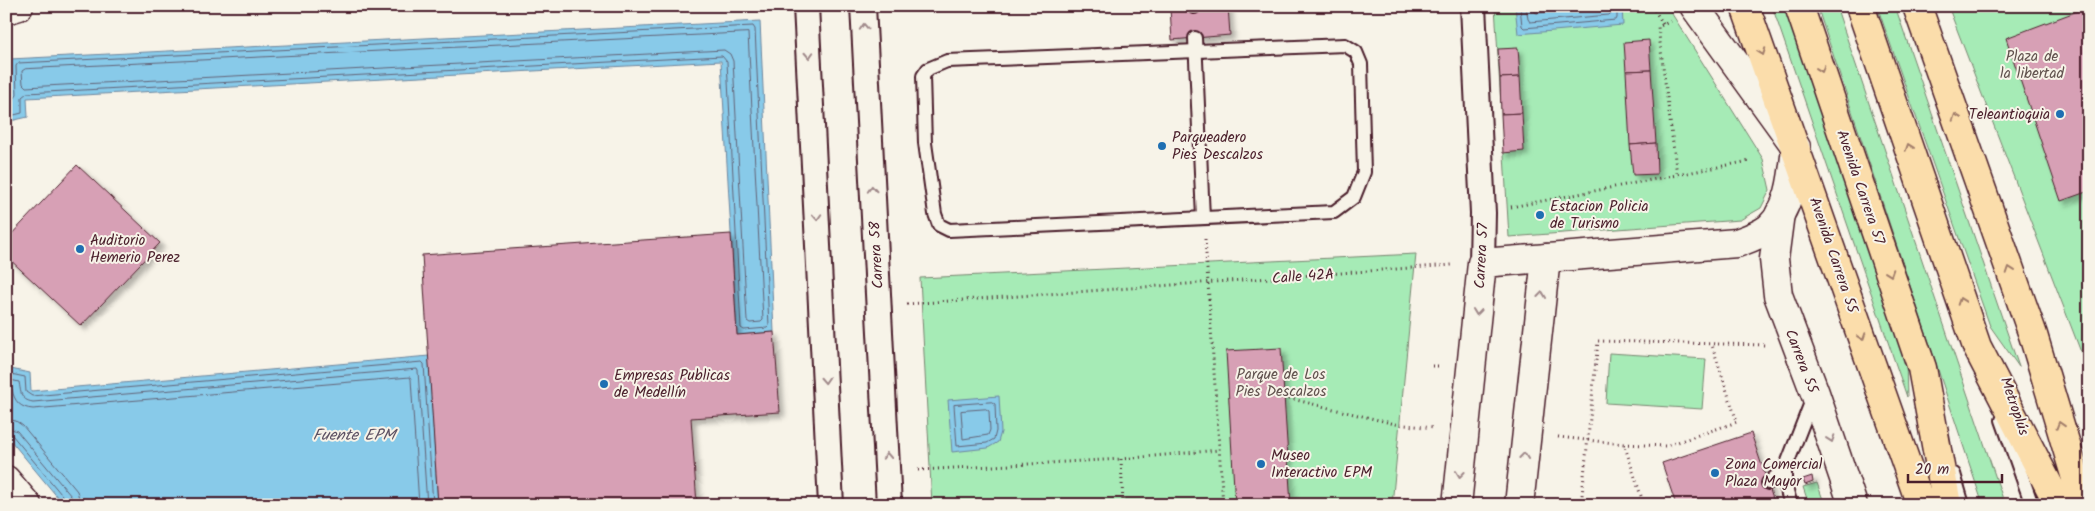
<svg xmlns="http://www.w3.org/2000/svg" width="2095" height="511" viewBox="0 0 2095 511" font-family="Kalam,sans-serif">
	<defs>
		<filter id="shadow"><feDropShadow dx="4.5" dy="4.5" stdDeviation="2.5" flood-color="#0004"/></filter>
	</defs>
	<rect width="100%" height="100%" fill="#f7f3e8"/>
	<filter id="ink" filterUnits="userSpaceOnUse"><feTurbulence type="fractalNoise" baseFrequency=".02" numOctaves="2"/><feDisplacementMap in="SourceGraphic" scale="10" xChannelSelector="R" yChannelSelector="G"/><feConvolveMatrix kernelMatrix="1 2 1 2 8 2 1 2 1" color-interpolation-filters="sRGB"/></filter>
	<g filter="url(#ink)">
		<g fill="#a6ebb6" stroke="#788570">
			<path d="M1495,6H1667L1763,159L1770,190L1761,208L1740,220L1509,237Z"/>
			<path d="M1772,6H1784L1906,361L1907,397Z"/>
			<path d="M1817,6H1836L2005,505H1983Z"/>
			<path d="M1877,6H1895L2019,367L1990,326Z"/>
			<path d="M1948,6H2089V373Z"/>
			<path d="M1416,254L1392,505H932L920,278Z"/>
			<path d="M1609,353L1706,359L1702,409L1606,403Z"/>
			<path d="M1817,483L1825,505H1809L1803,487Z"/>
		</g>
		<g fill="#88cae9" stroke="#6f869d">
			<path d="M1515,6H1622L1623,25L1518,34Z"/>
			<path d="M760,21L774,332L737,335L721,61L27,98L28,117L6,122V96L12,94L10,59Z"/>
			<path d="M429,356L438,505H64L6,435V368L30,373L31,391Z"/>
			<path d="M999,396L1001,432L998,442L988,448L952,452L948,400Z"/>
		</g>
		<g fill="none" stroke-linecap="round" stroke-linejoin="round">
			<g stroke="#636377" stroke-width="1">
				<path d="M1520,6L1522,26L1524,28L1616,20L1617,18V6"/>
				<path d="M1526,6L1528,19L1530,22L1609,15L1611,13V6"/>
				<path d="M1534,6L1535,12L1537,13L1601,8L1603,6"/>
				<path d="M748,33L763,320L761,322L750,323L747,321L733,61L730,54L724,50L26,87L23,84L22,71L25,69Z"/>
				<path d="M6,101L14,99L17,95L16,66L18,63L753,26L755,29L769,326L767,328L744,330L741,328L727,62L722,56L27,93L22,97V113L6,117"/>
				<path d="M6,373L25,377L26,392L32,396L422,362L424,364L433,505"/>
				<path d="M6,379L19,382C21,392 20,400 33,402L417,369L418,371L427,505"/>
				<path d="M6,387L12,389C14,401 20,408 33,409L410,377L411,379L419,505"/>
				<path d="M992,402L995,404L996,431L994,439L987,443L957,446L954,405Z"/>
				<path d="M986,409L989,411L990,430L988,435L963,439L961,411Z"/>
				<path d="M6,419L16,421L23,426L77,491L81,505"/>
				<path d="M6,427L17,431L71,496L74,505"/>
				<path d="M6,433L12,435L66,500L67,505"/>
			</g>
		</g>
		<g fill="#d7a0b5" stroke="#4a1f2b" filter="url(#shadow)">
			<path d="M1203,6H1228L1230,35L1172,40L1170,8Z"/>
			<path d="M2083,9L2089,26V191L2061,201L2006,38Z"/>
			<path d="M1649,40L1651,70L1626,71L1624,42Z"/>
			<path d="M1518,48L1520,77L1500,78L1498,49Z"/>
			<path d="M1651,70L1656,143L1630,145L1626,71Z"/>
			<path d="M1520,77L1522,113L1501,114L1500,78Z"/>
			<path d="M1522,113L1524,151L1503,153L1501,114Z"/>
			<path d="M1656,143L1657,174L1633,175L1630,145Z"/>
			<path d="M77,165L160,243L81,326L6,256V240Z"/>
			<path d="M731,234L737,335L774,332L780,412L691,418L697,505H438L422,255Z"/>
			<path d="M1281,348L1291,505H1235L1226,351Z"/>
			<path d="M1751,433L1775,505H1676L1662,463Z"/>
			<path d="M1812,476L1813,482L1805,485L1803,479Z"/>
		</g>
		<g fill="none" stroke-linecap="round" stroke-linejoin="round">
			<g stroke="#4a1f2b" stroke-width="16">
				<g id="service">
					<path d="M1194,6V7"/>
					<path d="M1195,38L1203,218"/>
					<path d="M1345,45L1356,52L1361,64L1364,172L1354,197L1334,212L949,230L939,225L935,214L925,143L923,76L928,69L947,61Z"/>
					<path d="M2002,420L2032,505"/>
					<path d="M1785,469V484L1791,505"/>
					<path d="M1954,474L1963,505"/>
					<path d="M1768,483L1785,469L1814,395"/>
				</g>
			</g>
			<g stroke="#4a1f2b" stroke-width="28">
				<g id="minor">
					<path d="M806,6L831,505"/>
					<path d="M863,6L889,505"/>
					<path d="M1473,6L1483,213L1482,263"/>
				</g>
			</g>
			<g stroke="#4a1f2b" stroke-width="31">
				<g id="tertiary">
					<path d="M6,10L19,6"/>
					<path d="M1780,213L1774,259L1778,295L1815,393L1853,505"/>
					<path d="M6,480L27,505"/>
					<path d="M1457,505L1482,263L1737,243C1748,239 1760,235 1769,228C1791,208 1793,175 1796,147L1694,6"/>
					<path d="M1519,505L1546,258"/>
				</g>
			</g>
			<g stroke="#4a1f2b" stroke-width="31">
				<g id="primary">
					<path d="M1745,6L1921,505"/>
					<path d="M1799,6L1922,368L1947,505"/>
					<path d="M1860,6L1977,347L2059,505"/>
					<path d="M1917,6L2033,335L2084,505"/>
				</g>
			</g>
			<g stroke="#4a1f2b" stroke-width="3" stroke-dasharray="1 4" stroke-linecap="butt">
				<path d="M1652,6L1663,24"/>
				<path d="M1671,21L1658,27L1677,175"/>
				<path d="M1511,207L1749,161"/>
				<path d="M1205,239L1223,505"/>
				<path d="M907,304L1452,265"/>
				<path d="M1432,366H1441"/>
				<path d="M1284,397L1395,424L1435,428"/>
				<path d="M1558,437L1624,444L1644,505"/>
				<path d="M1624,444L1666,446L1737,422L1712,345"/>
				<path d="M918,470L1121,459"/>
				<path d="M1123,505L1121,459L1219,450"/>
				<path d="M1581,505L1598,341L1765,345"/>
			</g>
			<use href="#service" stroke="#f7f3e8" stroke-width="12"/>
			<use href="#minor" stroke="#f7f3e8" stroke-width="24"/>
			<use href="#tertiary" stroke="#f7f3e8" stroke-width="28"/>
			<use href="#primary" stroke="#fbddab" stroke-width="28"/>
		</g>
		<defs><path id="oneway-chevron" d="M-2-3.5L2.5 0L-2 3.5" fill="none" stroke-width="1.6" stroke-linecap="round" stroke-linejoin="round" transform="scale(1.25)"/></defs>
		<g stroke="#a0898a">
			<use href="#oneway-chevron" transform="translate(864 27) rotate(-93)"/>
			<use href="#oneway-chevron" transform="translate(809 55) rotate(87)"/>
			<use href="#oneway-chevron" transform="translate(872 189) rotate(-93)"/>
			<use href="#oneway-chevron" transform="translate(817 217) rotate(87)"/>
			<use href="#oneway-chevron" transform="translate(1542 295) rotate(-84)"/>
			<use href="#oneway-chevron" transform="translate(1477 312) rotate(96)"/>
			<use href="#oneway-chevron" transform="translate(825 380) rotate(87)"/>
			<use href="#oneway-chevron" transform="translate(1831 439) rotate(71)"/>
			<use href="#oneway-chevron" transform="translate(887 456) rotate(-93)"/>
			<use href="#oneway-chevron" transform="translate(1524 456) rotate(-84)"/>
			<use href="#oneway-chevron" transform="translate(1460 474) rotate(96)"/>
		</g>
		<g stroke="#a27e6b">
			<use href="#oneway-chevron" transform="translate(1762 52) rotate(70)"/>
			<use href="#oneway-chevron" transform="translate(1821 69) rotate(71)"/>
			<use href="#oneway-chevron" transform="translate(1956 117) rotate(-109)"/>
			<use href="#oneway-chevron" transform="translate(1909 147) rotate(-109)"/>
			<use href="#oneway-chevron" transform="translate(2010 270) rotate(-109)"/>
			<use href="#oneway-chevron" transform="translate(1890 273) rotate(71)"/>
			<use href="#oneway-chevron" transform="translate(1961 301) rotate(-109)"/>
			<use href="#oneway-chevron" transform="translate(1862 337) rotate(71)"/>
			<use href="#oneway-chevron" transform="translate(2060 425) rotate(-107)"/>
		</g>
	</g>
	<g fill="#1f6fb2" stroke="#f7f3e8" stroke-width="2">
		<circle cx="2060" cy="114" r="5"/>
		<circle cx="1162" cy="146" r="5"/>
		<circle cx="1540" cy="215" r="5"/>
		<circle cx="80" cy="249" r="5"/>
		<circle cx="604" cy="384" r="5"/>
		<circle cx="1261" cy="464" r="5"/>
		<circle cx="1715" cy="473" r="5"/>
	</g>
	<g text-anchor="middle" stroke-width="4" stroke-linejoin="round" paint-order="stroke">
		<g font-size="15" fill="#61524e" stroke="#f7f3e8">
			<text x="2032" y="61">Plaza de<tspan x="2032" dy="17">la libertad</tspan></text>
			<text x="1281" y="379">Parque de Los<tspan x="1281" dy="17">Pies Descalzos</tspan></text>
		</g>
		<g font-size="15" fill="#4a1f2b" stroke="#f7f3e8" text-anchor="start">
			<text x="2050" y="119" text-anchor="end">Teleantioquia</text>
			<text x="1172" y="142">Parqueadero<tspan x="1172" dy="17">Pies Descalzos</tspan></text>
			<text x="1550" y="211">Estacion Policia<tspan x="1550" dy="17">de Turismo</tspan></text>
			<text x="90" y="245">Auditorio<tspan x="90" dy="17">Hemerio Perez</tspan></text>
			<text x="614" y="380">Empresas Publicas<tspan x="614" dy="17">de Medellín</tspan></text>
			<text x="1271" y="460">Museo<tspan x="1271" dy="17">Interactivo EPM</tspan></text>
			<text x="1725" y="469">Zona Comercial<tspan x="1725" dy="17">Plaza Mayor</tspan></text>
		</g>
		<g font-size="15" fill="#4a1f2b" stroke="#f7f3e8">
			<text transform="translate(1861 187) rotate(71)" y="5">Avenida Carrera 57</text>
			<text transform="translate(876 255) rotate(-93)" y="5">Carrera 58</text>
			<text transform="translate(1834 255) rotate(71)" y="5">Avenida Carrera 55</text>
			<text transform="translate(1481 256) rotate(-87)" y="5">Carrera 57</text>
			<text transform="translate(1303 276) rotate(-4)" y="5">Calle 42A</text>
			<text transform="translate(1802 361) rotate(69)" y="5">Carrera 55</text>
			<text transform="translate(2015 406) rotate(71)" y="5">Metroplús</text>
		</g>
		<g font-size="16" font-style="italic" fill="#5d5264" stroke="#f7f3e8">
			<text x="354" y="440">Fuente EPM</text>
		</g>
	</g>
	<rect width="2095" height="511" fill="none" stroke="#f7f3e8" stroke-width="25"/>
	<rect x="12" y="12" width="2070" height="486" fill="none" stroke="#4a1f2b" stroke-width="2" filter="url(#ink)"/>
	<path d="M1908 474v8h94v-8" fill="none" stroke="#4a1f2b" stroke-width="2.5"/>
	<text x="1915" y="474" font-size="15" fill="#4a1f2b" stroke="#f7f3e8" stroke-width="4" paint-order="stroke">20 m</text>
</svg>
